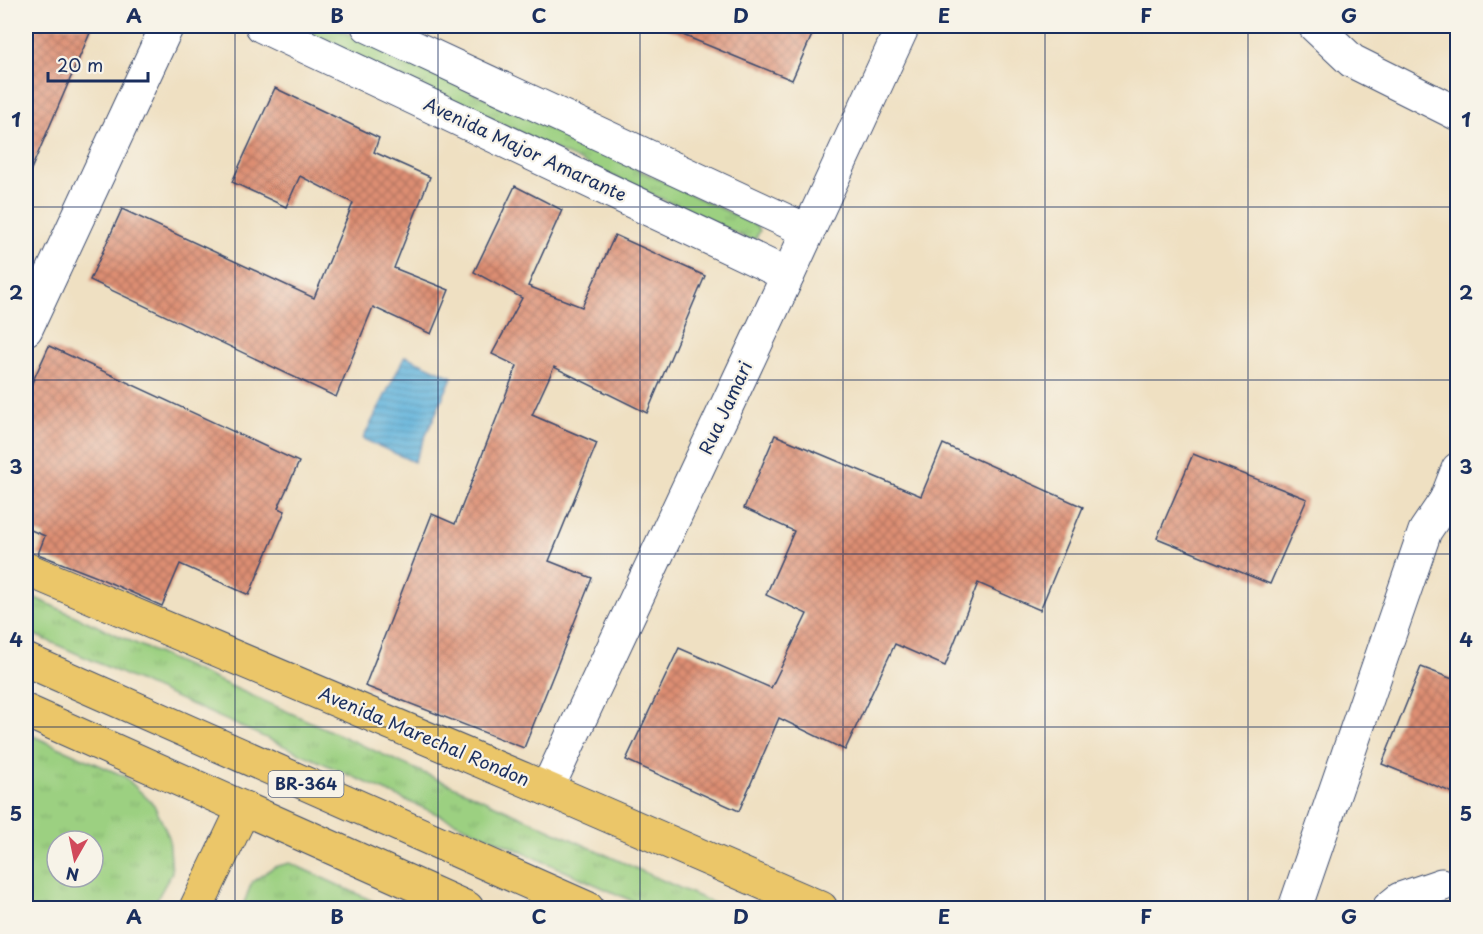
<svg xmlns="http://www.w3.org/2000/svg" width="1483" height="934" viewBox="0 0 1483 934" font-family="'Playpen Sans',sans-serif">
	<defs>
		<pattern id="grass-tufts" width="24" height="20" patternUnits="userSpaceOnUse" patternTransform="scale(1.5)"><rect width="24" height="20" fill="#9cd081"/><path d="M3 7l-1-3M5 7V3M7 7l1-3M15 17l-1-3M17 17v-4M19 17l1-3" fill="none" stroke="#86b372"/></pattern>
		<pattern id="water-rules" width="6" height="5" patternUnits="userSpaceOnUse" patternTransform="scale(1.5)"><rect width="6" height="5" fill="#5fb2db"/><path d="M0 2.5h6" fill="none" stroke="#4e91b5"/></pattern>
		<pattern id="building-cross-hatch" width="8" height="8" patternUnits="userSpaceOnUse" patternTransform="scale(1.5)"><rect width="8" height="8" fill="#dd8e72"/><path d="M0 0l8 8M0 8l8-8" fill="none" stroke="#b27461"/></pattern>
	</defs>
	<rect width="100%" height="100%" fill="#f7f3e8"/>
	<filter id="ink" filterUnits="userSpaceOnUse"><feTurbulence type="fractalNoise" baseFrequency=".0167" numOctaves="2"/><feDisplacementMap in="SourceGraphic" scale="12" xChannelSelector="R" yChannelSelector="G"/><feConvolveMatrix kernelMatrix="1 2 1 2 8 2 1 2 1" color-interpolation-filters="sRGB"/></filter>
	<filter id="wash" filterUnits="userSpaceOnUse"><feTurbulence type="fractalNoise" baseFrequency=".008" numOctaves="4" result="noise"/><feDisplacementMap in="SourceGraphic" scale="24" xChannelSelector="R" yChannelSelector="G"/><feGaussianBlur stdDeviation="1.35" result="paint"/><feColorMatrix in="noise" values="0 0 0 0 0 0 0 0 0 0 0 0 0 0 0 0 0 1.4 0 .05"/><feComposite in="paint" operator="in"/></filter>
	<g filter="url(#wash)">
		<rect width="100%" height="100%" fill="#efe0c2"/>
		<g fill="url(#grass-tufts)" stroke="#5c8070" stroke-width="1.5" fill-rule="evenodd">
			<path d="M290,26H331L752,223L757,226L760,231L755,239H748Z"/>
			<path d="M26,594L724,908H648L26,631Z"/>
			<path d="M26,733L124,776L154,805L169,837L172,872L152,908H26ZM57,841H93V877H57Z"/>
			<path d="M290,863L388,908H242L252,882L274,867Z"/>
		</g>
		<path fill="url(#water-rules)" stroke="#3d709c" stroke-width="1.5" d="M405,356L452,377L414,462L363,439Z"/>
		<g id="blocks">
			<g fill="url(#building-cross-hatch)">
				<path d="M26,26H93L26,181Z"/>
				<path d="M661,26H816L792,80Z"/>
				<path d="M275,88L379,138L374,152L430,177L394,268L449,290L431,334L373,307L336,397L90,280L122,209L314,298L353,203L300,176L286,207L232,182Z"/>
				<path d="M515,186L562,210L528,286L582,307L615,235L705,276L647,413L554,367L532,415L597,443L549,561L592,578L524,748L365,686L432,514L455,524L517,366L492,354L522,298L474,272Z"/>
				<path d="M49,346L299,462L278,508L285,511L249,595L180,564L162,606L97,577L38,554L45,536L26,528V396Z"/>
				<path d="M775,435L921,496L943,444L1083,507L1040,610L978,583L945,666L895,644L845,750L779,718L739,811L626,760L679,648L771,688L807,614L766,595L794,531L744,508Z"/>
				<path d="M1193,454L1307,499L1270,584L1157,538Z"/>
				<path d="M1421,667L1458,681V795L1382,764Z"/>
			</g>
		</g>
	</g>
	<g filter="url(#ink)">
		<use href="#blocks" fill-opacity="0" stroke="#3b4a6d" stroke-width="1.5"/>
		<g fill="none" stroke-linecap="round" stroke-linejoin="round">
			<g stroke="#3b4a6d" stroke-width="35">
				<g id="minor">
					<path d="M262,26L788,275"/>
					<path d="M368,26L808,231"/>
					<path d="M1315,26L1352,61L1458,114"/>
					<path d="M26,329L167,26"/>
					<path d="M1446,500L1458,469"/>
					<path d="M547,789L788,275L903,26"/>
					<path d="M1295,908L1425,531L1446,500L1458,497"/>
					<path d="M1389,908L1400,899L1441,885"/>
				</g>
			</g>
			<g stroke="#3b4a6d" stroke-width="35">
				<g id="major">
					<path d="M26,569L547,789L821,908"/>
					<path d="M196,908L244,808"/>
				</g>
			</g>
			<g stroke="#3b4a6d" stroke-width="35">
				<g id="highway">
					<path d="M26,660L587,908"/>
					<path d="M26,711L467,908"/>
				</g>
			</g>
			<use href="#minor" stroke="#fff" stroke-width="33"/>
			<use href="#major" stroke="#ebc669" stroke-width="33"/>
			<use href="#highway" stroke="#ebc669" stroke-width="33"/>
		</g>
	</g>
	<path fill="none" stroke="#1b2f5e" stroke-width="1.5" stroke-opacity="0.55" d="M235,26V908M438,26V908M640,26V908M843,26V908M1045,26V908M1248,26V908M26,207H1458M26,380H1458M26,554H1458M26,727H1458"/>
	<g text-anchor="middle" stroke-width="4.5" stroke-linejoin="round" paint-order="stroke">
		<rect fill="#f7f3e8" stroke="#5d6a87" stroke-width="1.5" x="268.5" y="771" width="75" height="26" rx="4.5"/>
		<g font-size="16" font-weight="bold" fill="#1b2f5e">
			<text x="306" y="790">BR-364</text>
		</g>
		<g font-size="18" fill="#1b2f5e" stroke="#f7f3e8">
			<text transform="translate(525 150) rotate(25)" y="6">Avenida Major Amarante</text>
			<text transform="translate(726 408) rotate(-65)" y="6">Rua Jamari</text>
			<text transform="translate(424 737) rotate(23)" y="6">Avenida Marechal Rondon</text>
		</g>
	</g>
	<rect width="1483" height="934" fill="none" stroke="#f7f3e8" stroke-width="66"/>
	<g transform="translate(75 859) rotate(189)"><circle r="28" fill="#f7f3e8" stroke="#9fa5b1" stroke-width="1.5"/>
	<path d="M0-4.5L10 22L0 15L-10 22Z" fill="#d1495b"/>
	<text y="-9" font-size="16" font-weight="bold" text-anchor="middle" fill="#1b2f5e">N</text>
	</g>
	<path d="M48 72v9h100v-9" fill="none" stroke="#1b2f5e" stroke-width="3"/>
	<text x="57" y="72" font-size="18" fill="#1b2f5e" stroke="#f7f3e8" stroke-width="4.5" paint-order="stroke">20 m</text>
	<rect x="33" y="33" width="1417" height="868" fill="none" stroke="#1b2f5e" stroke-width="2"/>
	<g font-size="20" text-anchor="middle" font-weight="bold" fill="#1b2f5e">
		<text x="134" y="23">A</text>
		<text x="337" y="23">B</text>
		<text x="539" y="23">C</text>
		<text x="741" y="23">D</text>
		<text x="944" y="23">E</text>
		<text x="1146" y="23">F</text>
		<text x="1349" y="23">G</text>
		<text x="16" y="127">1</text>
		<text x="1466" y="127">1</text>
		<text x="16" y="300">2</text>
		<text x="1466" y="300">2</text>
		<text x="16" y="474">3</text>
		<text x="1466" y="474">3</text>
		<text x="16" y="647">4</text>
		<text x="1466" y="647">4</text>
		<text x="16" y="821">5</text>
		<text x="1466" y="821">5</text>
		<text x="134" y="924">A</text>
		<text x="337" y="924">B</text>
		<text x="539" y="924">C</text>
		<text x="741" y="924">D</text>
		<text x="944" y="924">E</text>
		<text x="1146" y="924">F</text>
		<text x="1349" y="924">G</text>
	</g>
</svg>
